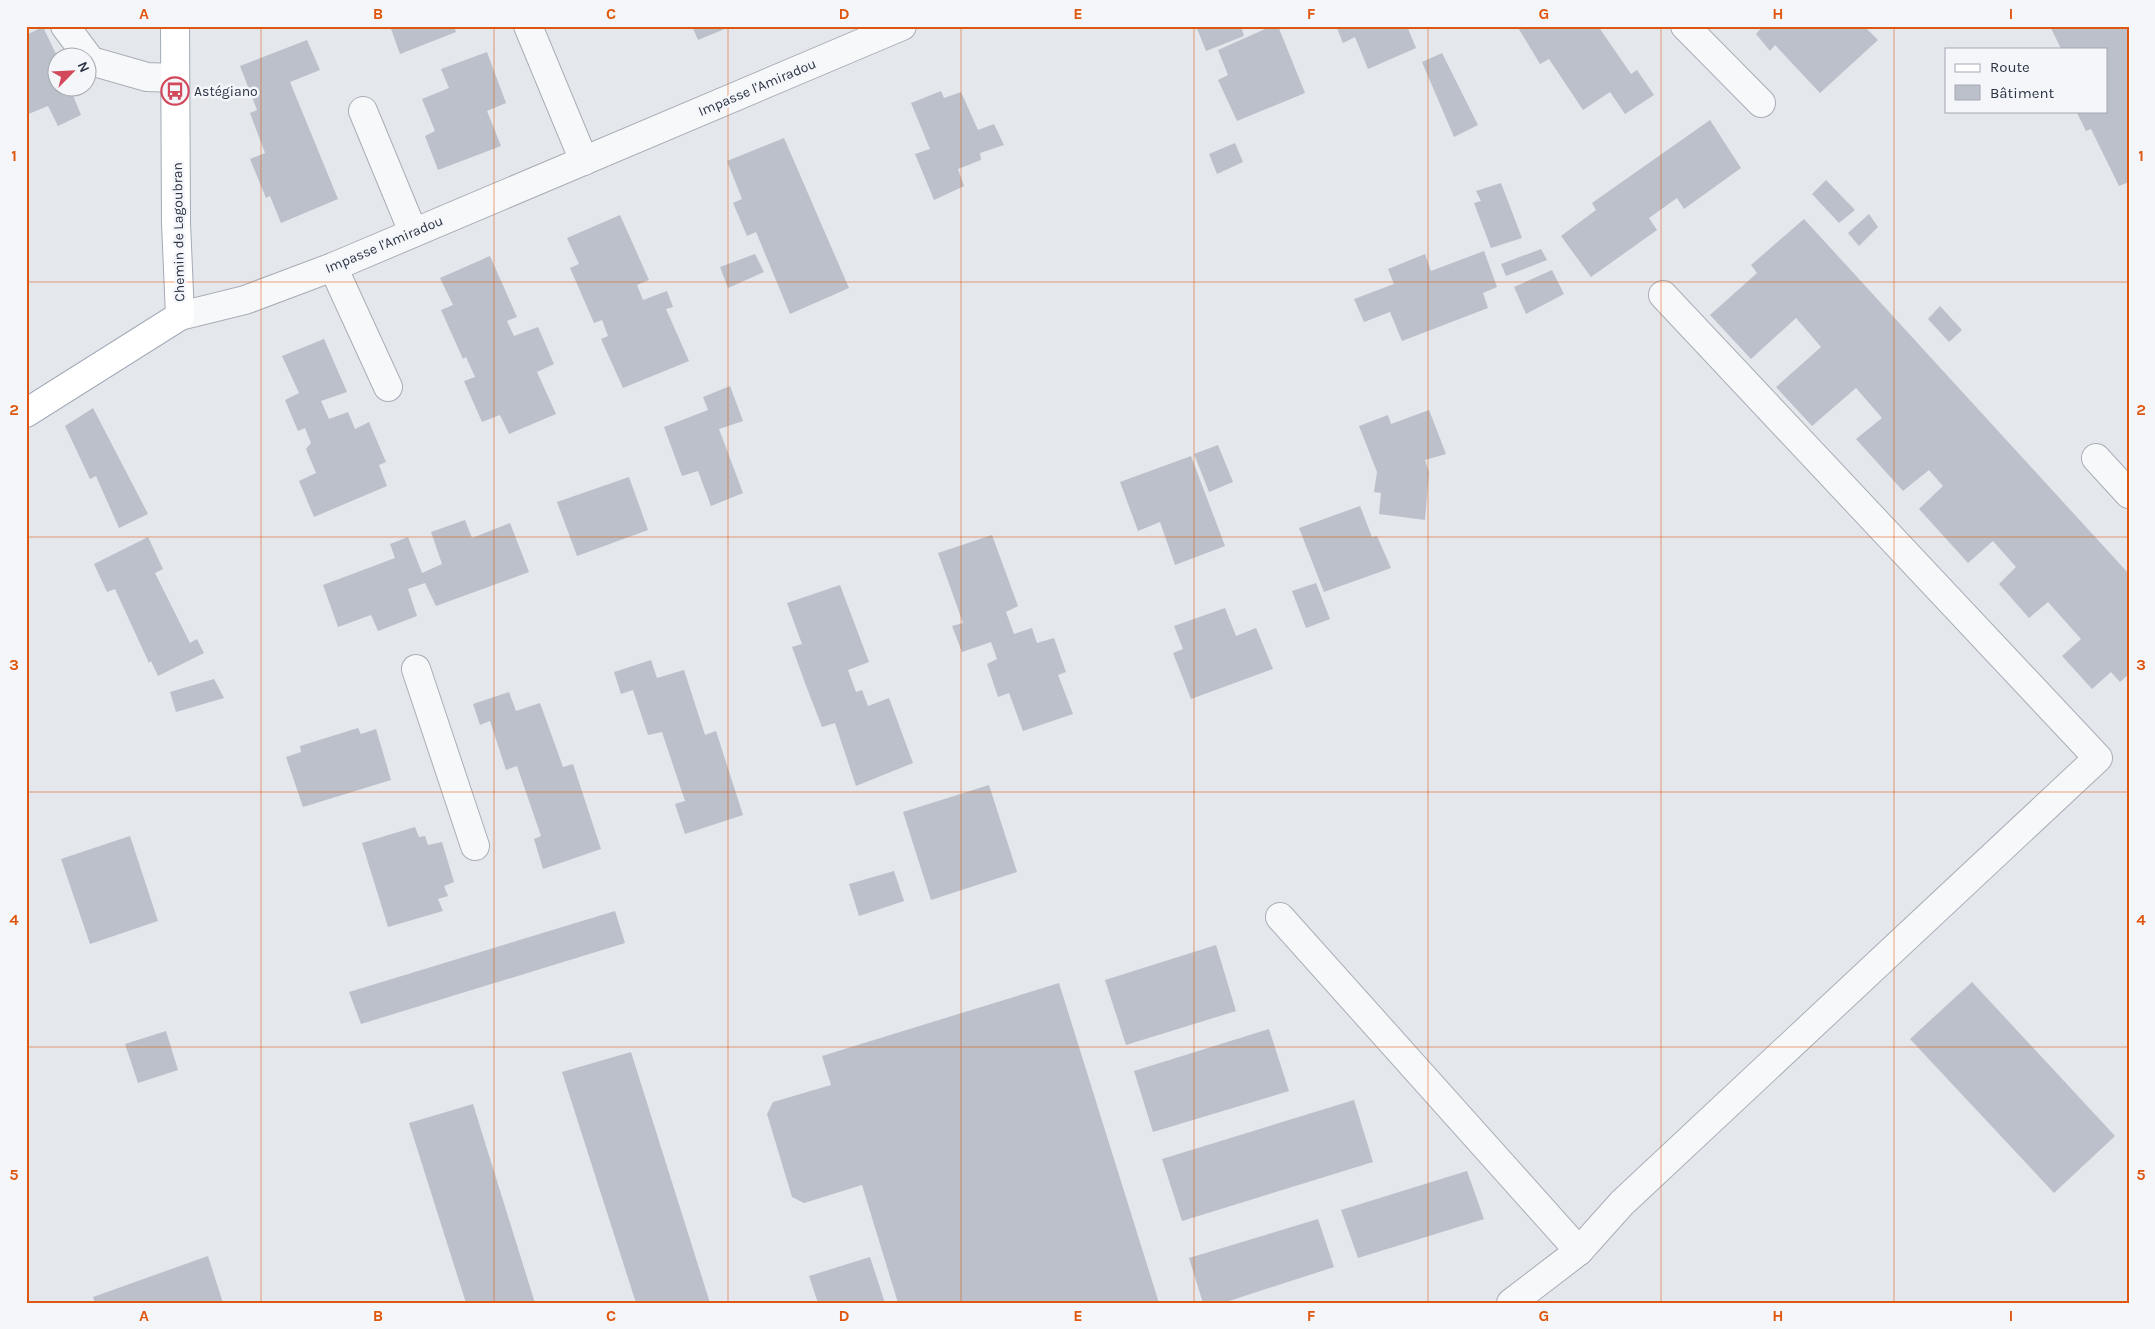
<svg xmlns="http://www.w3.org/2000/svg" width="2155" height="1329" viewBox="0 0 2155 1329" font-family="Karla,sans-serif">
	<rect width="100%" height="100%" fill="#e4e7ec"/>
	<g fill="#bbc0ca">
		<path d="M390,26H454L456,32L400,54Z"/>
		<path d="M692,26H732L698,40Z"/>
		<path d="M1196,26H1241L1244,36L1206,51Z"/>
		<path d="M1272,26H1278L1305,93L1237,121L1218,80L1228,75L1218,50Z"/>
		<path d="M1336,26H1407L1416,48L1368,69L1355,37L1343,43Z"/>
		<path d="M1517,26H1598L1631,74L1637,70L1654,95L1625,114L1610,92L1583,110L1549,59L1540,64Z"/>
		<path d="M1763,26H1864L1878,40L1820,93L1775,45L1770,51L1756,34Z"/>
		<path d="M2050,26H2115L2116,29L2129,26V182L2119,186L2091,129L2086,131L2076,111H2106V49H2061Z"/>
		<path d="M43,27L58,58V88H70L81,115L58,126L48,106L26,115V35Z"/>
		<path d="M307,40L320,70L290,82L338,199L281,223L270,196L266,198L250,159L265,153L250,113L257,110L240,66Z"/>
		<path d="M487,52L506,103L487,111L501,146L438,170L425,136L435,131L422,99L449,88L441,69Z"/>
		<path d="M1442,53L1478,125L1454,137L1422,62Z"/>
		<path d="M941,91L944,98L961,92L978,130L994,124L1004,145L980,153L981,160L958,169L964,186L934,200L915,154L930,149L911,103Z"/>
		<path d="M1710,120L1741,168L1684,209L1677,198L1649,218L1657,230L1591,277L1561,236L1596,210L1592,203Z"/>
		<path d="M784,138L849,288L790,314L756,232L747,236L733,203L742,199L727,161Z"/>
		<path d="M1235,143L1243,162L1217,174L1209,154Z"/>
		<path d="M1826,180L1855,210L1839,223L1812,194Z"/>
		<path d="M1501,183L1522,238L1491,248L1474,203L1481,201L1476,191Z"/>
		<path d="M1869,214L1878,227L1859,246L1848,233Z"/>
		<path d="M620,215L649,280L637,285L643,300L667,291L673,307L666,309L689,361L623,388L601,339L608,336L602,320L594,323L570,268L579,264L567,238Z"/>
		<path d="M1804,219L2129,574V674L2120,682L2111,672L2092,689L2062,656L2081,639L2048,602L2029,618L1999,584L2016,567L1993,541L1968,563L1919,509L1943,486L1929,470L1903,491L1856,439L1882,418L1856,388L1812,426L1776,387L1821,347L1796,318L1751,359L1710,315L1757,273L1751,265Z"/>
		<path d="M1541,249L1547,260L1506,276L1501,264Z"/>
		<path d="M1484,251L1497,287L1483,293L1488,308L1402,341L1390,312L1364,322L1354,299L1394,284L1388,269L1425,254L1431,271Z"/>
		<path d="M755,254L764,272L728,288L720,267Z"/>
		<path d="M490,256L517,317L507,321L514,336L538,327L554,364L537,372L556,414L509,434L500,415L482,422L464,381L475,377L466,357L463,359L441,310L453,305L440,278Z"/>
		<path d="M1552,270L1564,294L1526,314L1514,287Z"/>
		<path d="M1940,306L1962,330L1949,342L1928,319Z"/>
		<path d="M324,339L347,392L321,401L329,419L348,412L355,429L369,422L386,462L379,465L387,486L314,517L299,481L316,473L306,449L311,443L305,428L298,431L285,400L299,393L282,356Z"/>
		<path d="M730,386L743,421L719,429L743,493L711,506L698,471L682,476L664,427L708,410L703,397Z"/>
		<path d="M93,408L148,514L119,528L96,476L90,479L65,426Z"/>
		<path d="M1429,410L1446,454L1425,460L1429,472L1425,520L1379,514L1381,493L1374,492L1377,472L1359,426L1388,415L1391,424Z"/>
		<path d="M1218,445L1233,482L1209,492L1194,454Z"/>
		<path d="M1191,456L1225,546L1175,565L1160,522L1138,531L1120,482Z"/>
		<path d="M629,477L648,530L577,556L557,502Z"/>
		<path d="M1360,506L1372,537L1377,536L1391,568L1324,592L1299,528Z"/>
		<path d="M465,520L472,538L510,523L529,572L436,606L425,583L408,589L417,616L378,631L371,615L338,627L323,585L395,558L390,544L408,537L422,573L442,564L431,532Z"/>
		<path d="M992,535L1018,606L1006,612L1014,634L1032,628L1037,643L1054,638L1066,672L1058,675L1073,714L1023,731L1009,693L998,697L987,664L997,659L991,642L962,652L952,626L963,623L938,553Z"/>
		<path d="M148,537L163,569L155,573L190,643L197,639L204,653L158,676L151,661L149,663L115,589L107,592L94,564Z"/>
		<path d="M1316,583L1330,619L1306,628L1292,591Z"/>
		<path d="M840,585L869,662L848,670L856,692L862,690L868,706L889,698L913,763L856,786L835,723L822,727L805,683L792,647L802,644L787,603Z"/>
		<path d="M1225,608L1236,636L1256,628L1273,669L1191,699L1173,653L1183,649L1174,626Z"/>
		<path d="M651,660L657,678L684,670L705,735L716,731L743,815L685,834L675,804L685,801L662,732L648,735L633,690L621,694L614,672Z"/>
		<path d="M214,679L224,698L176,712L170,692Z"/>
		<path d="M509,692L516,711L540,703L563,767L573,764L601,849L543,869L534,839L541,836L517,766L506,770L490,721L480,725L473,704Z"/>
		<path d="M358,728L361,734L376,729L391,780L303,807L286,757L301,752L300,746Z"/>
		<path d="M989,785L1017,872L931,900L903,812Z"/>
		<path d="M415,827L419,837L425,836L428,845L442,842L454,882L444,886L448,896L438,899L443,911L388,927L362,843Z"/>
		<path d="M130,836L158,921L90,944L61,859Z"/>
		<path d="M894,871L904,901L859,916L849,884Z"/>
		<path d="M615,911L625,943L361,1024L349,992Z"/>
		<path d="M1216,945L1236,1011L1126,1045L1105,980Z"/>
		<path d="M1972,982L2115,1136L2054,1193L1910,1039Z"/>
		<path d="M1059,983L1159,1303H898L862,1185L804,1203L792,1197L767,1114L773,1102L831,1085L822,1056Z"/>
		<path d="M1269,1029L1289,1091L1153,1132L1134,1071Z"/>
		<path d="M166,1031L178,1070L138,1083L125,1044Z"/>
		<path d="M631,1052L710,1303H636L562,1072Z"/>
		<path d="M1354,1100L1373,1162L1182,1221L1162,1159Z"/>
		<path d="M473,1104L535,1303H466L409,1123Z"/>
		<path d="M1467,1171L1484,1219L1358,1258L1341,1210Z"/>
		<path d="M1318,1219L1334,1267L1223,1303H1203L1189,1258Z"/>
		<path d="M208,1256L223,1303H95L93,1297Z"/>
		<path d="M870,1257L885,1303H818L809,1276Z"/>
	</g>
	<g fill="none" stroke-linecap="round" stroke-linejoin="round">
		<g stroke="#a9aeb7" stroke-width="30">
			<g id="minor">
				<path d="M65,26L91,61L147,77L175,78"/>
				<path d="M528,26L584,161"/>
				<path d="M1685,26L1761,103"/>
				<path d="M363,111L413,232"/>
				<path d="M333,267L388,387"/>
				<path d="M180,316L245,300L333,267L902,26"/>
				<path d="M2096,458L2129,494"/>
				<path d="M416,669L475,846"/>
				<path d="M1280,917L1579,1251"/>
				<path d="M1511,1303L1579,1251L1622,1203L2098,758L1663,295"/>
			</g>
		</g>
		<g stroke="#a3abb8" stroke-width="30">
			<path id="major" d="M26,413L180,316L176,223L175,26"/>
		</g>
		<use href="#minor" stroke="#f7f8fa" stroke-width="28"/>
		<use href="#major" stroke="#fff" stroke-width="28"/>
	</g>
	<path fill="none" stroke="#df570f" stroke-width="1" stroke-opacity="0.55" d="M261,26V1303M494,26V1303M728,26V1303M961,26V1303M1194,26V1303M1428,26V1303M1661,26V1303M1894,26V1303M26,282H2129M26,537H2129M26,792H2129M26,1047H2129"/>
	<defs>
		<g id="bus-ring" transform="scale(1.4375)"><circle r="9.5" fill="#f4f6f9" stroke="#d1495b" stroke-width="1.5"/><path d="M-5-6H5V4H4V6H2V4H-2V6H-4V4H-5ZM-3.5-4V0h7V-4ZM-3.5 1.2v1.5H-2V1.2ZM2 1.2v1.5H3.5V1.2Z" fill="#d1495b"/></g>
	</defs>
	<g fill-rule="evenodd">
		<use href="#bus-ring" x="175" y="91"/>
	</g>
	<g text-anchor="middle" stroke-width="5" stroke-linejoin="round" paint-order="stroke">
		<g font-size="14" fill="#2b3445" stroke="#f4f6f9">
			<text transform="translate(757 87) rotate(-23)" y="5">Impasse l'Amiradou</text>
			<text transform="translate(178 232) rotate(-91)" y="5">Chemin de Lagoubran</text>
			<text transform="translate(384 244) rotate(-23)" y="5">Impasse l'Amiradou</text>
		</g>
		<g font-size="14" fill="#2b3445" stroke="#f4f6f9" text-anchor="start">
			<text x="194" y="96">Astégiano</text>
		</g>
	</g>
	<rect width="2155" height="1329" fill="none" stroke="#f4f6f9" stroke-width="55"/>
	<rect x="1945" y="48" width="162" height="65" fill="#f4f6f9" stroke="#a4a8b1"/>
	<rect x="1955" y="64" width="25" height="8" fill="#ffffff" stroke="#a4a8b1"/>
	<text x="1990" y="72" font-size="15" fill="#2b3445">Route</text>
	<rect x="1955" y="85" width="25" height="15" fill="#bbc0ca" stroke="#a4a8b1"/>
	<text x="1990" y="98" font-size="15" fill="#2b3445">Bâtiment</text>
	<g transform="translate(72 72) rotate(66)"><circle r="24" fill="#f4f6f9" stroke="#a4a8b1"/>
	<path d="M0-4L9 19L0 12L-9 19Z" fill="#d1495b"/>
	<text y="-8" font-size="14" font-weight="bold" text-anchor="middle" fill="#2b3445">N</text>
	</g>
	<rect x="28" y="28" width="2100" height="1274" fill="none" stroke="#df570f" stroke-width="2"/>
	<g font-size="16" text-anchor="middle" font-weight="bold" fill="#df570f">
		<text x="144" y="19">A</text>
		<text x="378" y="19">B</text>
		<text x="611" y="19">C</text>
		<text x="844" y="19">D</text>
		<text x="1078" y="19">E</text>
		<text x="1311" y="19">F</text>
		<text x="1544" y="19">G</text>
		<text x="1778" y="19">H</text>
		<text x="2011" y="19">I</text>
		<text x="14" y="161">1</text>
		<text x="2141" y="161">1</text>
		<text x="14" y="415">2</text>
		<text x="2141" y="415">2</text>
		<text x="14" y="670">3</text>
		<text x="2141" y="670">3</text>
		<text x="14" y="925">4</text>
		<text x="2141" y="925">4</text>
		<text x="14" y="1180">5</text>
		<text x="2141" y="1180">5</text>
		<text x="144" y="1321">A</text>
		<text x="378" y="1321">B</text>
		<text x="611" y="1321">C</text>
		<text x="844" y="1321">D</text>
		<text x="1078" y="1321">E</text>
		<text x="1311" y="1321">F</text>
		<text x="1544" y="1321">G</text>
		<text x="1778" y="1321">H</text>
		<text x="2011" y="1321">I</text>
	</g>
</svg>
